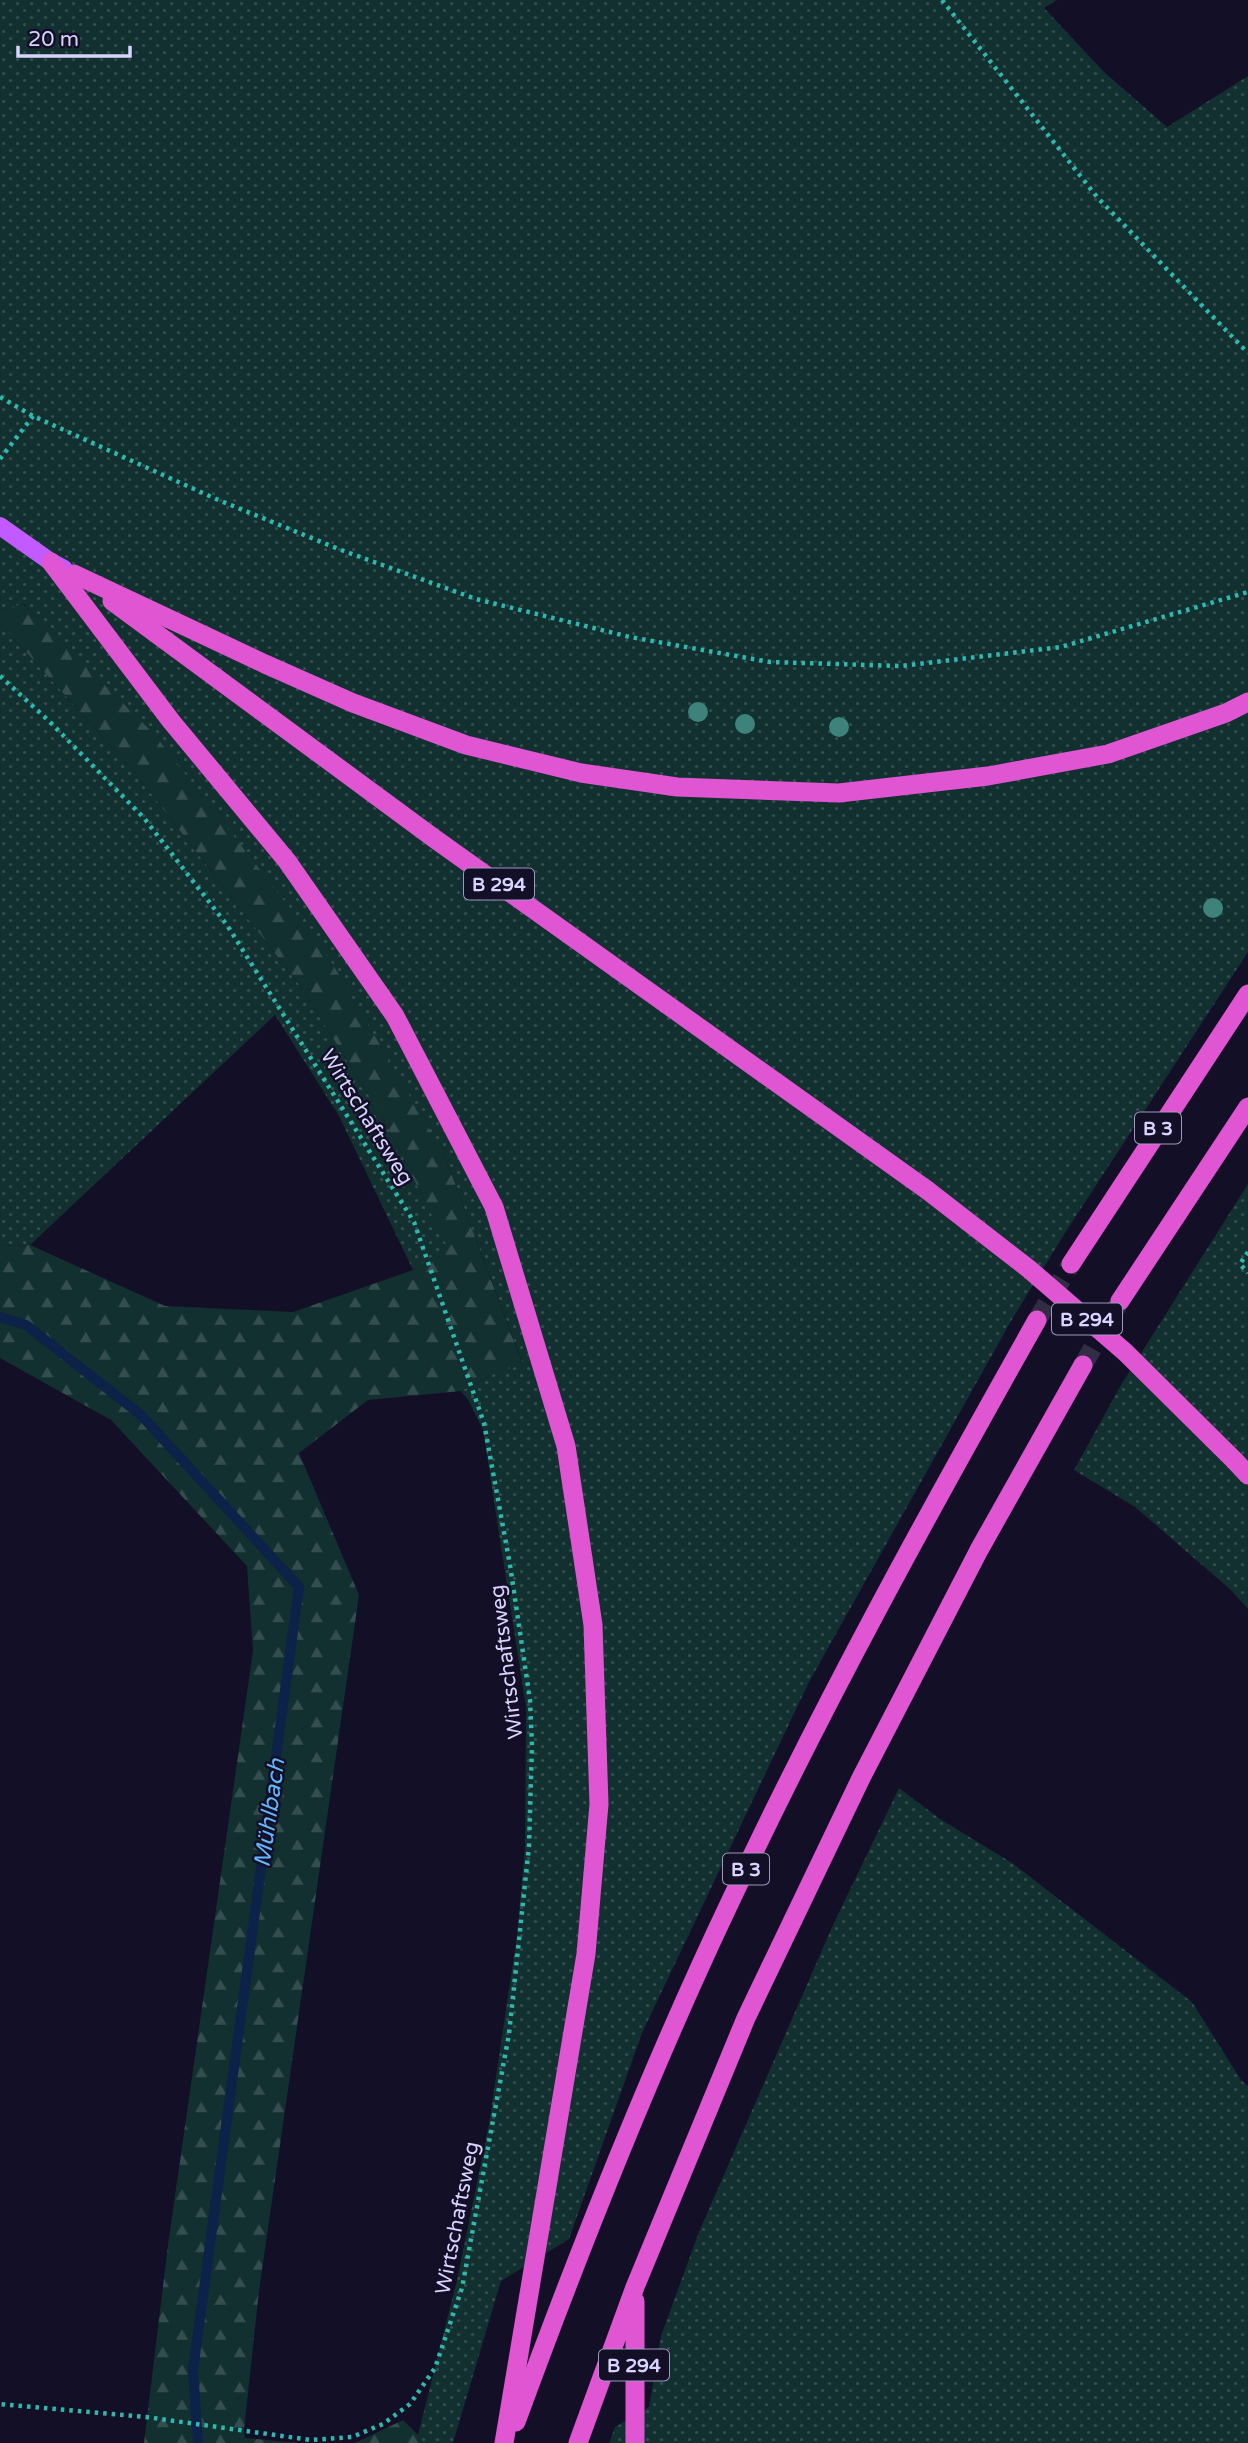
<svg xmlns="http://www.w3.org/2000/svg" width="1248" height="2443" viewBox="0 0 1248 2443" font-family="'Varela Round',sans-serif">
	<defs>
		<pattern id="grass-dots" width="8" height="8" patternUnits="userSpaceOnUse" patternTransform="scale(1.75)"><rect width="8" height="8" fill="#12302f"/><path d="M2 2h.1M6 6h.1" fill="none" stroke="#344d4e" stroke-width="1.8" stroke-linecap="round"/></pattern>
		<pattern id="forest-firs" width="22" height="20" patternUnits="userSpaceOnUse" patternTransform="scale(1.75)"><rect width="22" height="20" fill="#12302f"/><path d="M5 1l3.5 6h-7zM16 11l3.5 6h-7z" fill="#344d4e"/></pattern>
	</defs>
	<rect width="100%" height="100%" fill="#130f26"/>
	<g fill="url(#grass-dots)">
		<path d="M0,0H1057L1044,8L1104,72L1167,127L1248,76V952L1065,1233L1011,1321L809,1682L642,2033L569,2239L501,2281L453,2443H419L418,2435L457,2280L489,2124L517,1936L525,1848L526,1707L483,1430L469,1401L461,1391L499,1371L523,1364L444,1154L24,604L0,610Z"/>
		<path d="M0,623L136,774L301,987L386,1123L448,1247L413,1270L339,1116L275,1015L30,1245L0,1246Z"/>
		<path d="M1248,1184V1609L1231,1590L1135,1507L1074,1470L1121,1385Z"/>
		<path d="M899,1788L940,1819L1012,1863L1192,2002L1241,2080L1248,2086V2443H609L615,2427L649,2407L661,2336L699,2232L833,1925Z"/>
	</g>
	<g fill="url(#forest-firs)">
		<path d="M23,604L154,734L329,958L444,1154L523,1365L499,1371L461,1391L368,1400L299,1453L359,1595L259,2291L244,2430L245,2438L298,2443H144L168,2245L253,1651L247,1566L111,1420L0,1358V1246L30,1245L165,1306L293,1312L413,1270L447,1246L386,1123L301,987L136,774L0,623V610Z"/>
		<path d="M403,2420L418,2435L419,2443H345H355Z"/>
	</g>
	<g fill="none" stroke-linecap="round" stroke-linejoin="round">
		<path stroke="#0c2248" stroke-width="10" d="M0,1317L26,1325L141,1415L299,1587L193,2370L198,2443"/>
		<g stroke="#312d47" stroke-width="19" stroke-dasharray="19 10" stroke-linecap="butt">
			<path d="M1037,1320L1071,1264"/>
			<path d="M1083,1365L1120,1301"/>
		</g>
		<g stroke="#2fb8b0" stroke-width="4.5" stroke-dasharray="3.5 5" stroke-linecap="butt">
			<path d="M942,0L1097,197L1248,353"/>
			<path d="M0,397L33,416L216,499L341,550L476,599L630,637L770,662L901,666L1061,647L1248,592"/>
			<path d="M0,459L33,416"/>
			<path d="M0,676L49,721L144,818L227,925L414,1222L484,1423L510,1565L530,1700L532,1746L529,1846L509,2034L462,2288L435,2368L410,2404L383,2424L352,2437L311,2440L146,2417L0,2404"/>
			<path d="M1248,1252L1240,1264L1248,1273"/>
		</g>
		<path stroke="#c25bff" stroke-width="18" d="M0,526L51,562L64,569"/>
		<g stroke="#e055d1" stroke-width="19">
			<path d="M51,562L171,721L287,861L395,1016L494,1207L566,1446L593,1625L599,1804L586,1954L504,2443"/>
			<path d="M74,574L265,664L353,703L466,745L581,773L677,787L839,793L988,776L1108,754L1226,713L1248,702"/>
			<path d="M112,601L435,839L927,1190"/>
			<path d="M1071,1264L1248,994"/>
			<path d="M1120,1301L1248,1107"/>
			<path d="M1235,1461L1248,1475"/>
			<path d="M635,2301V2443"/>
			<path d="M516,2422C581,2245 650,2070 731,1900C824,1702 930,1510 1037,1320"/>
			<path d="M578,2443L635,2287L746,2018L862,1776L979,1550L1083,1365"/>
		</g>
		<path stroke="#e055d1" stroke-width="19" d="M927,1190L1029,1269L1125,1352L1235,1461"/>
	</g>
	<g fill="#3d827b">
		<circle cx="698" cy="712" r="10"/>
		<circle cx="745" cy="724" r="10"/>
		<circle cx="839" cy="727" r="10"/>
		<circle cx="1213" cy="908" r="10"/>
	</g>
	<g text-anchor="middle" stroke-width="5" stroke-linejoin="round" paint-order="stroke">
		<g fill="#130f26" stroke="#9e99be" stroke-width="2">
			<rect x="464" y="868.5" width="70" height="31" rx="5"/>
			<rect x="1135" y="1112.5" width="46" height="31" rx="5"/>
			<rect x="1052" y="1303.5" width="70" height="31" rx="5"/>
			<rect x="723" y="1853.5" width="46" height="31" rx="5"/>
			<rect x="599" y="2349.5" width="70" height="31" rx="5"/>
		</g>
		<g font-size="19" font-weight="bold" fill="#d9d4ff">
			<text x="499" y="891">B 294</text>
			<text x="1158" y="1135">B 3</text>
			<text x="1087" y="1326">B 294</text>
			<text x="746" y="1876">B 3</text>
			<text x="634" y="2372">B 294</text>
		</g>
		<g font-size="21" fill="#d9d4ff" stroke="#130f26">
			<text transform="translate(367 1117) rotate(58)" y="7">Wirtschaftsweg</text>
			<text transform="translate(506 1662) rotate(-97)" y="7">Wirtschaftsweg</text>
			<text transform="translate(457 2218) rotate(-79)" y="7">Wirtschaftsweg</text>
		</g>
		<g font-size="23" font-style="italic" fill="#62b6ff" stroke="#130f26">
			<text transform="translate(269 1813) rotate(-82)" y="8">Mühlbach</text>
		</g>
	</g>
	<path d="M18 46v10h112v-10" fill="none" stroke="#d9d4ff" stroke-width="3.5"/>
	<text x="28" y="46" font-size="21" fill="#d9d4ff" stroke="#130f26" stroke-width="5" paint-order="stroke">20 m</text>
</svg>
